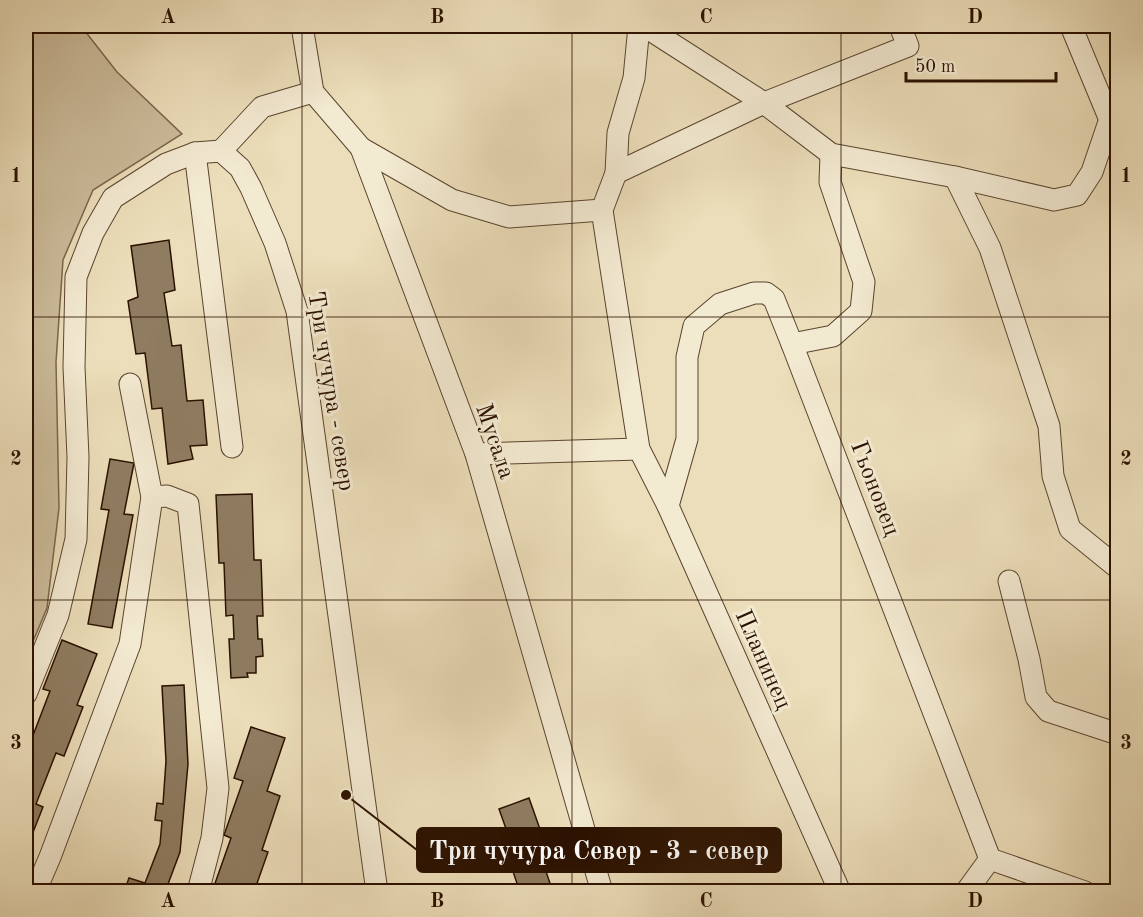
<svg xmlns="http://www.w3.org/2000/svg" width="1143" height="917" viewBox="0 0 1143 917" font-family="'Old Standard TT',serif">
	<rect width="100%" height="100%" fill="#ecdeba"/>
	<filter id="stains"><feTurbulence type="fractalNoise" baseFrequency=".00333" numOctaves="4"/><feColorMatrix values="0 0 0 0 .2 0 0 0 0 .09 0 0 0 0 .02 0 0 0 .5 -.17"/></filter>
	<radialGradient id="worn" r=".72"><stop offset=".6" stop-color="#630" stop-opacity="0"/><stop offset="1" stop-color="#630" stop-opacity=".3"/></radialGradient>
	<path fill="#cbbb9a" stroke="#7b664d" stroke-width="1.5" d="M26,26H81L117,72L182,134L93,190L63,260L56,362L59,508L47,608L26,658Z"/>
	<g fill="#8f7c61" stroke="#2b1100" stroke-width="1.5">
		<path d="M169,240L175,290L164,293L172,346L181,345L187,401L203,400L207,445L190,446L193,459L168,464L162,408L152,409L145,353L136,354L128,301L138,297L131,246Z"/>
		<path d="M110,459L134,463L124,514L133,515L112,628L88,624L109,510L101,509Z"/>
		<path d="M252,494L254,560H261L263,616H257L258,639H262L263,656L256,657V673H247L248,677L231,678L229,639H234L233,615L226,616L224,563H219L216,495Z"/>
		<path d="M62,640L97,654L77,705L83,707L64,756L56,753L36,804L43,807L26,850V738L27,736L32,738L50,691L43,689Z"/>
		<path d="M184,685L188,764L180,852L165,892H124L129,878L145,883L160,844L162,821L155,820L157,803L163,804L166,761L162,686Z"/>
		<path d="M251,727L285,738L267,791L280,796L262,850L268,852L254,892H212L231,838L224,835L243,781L234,778Z"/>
		<path d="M529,798L548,852L540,854L553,892H520L509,860L516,857L499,809Z"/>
	</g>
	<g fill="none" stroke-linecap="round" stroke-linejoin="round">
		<g stroke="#5b442e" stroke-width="23">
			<g id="minor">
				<path d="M302,26L313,92L361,148L476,454L602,892"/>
				<path d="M639,26L634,78L618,133L616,173L602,210L639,449L668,506L840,892"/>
				<path d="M644,26L764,103L831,154L955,177L1054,200L1077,195L1092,172L1110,119"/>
				<path d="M1071,26L1115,132"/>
				<path d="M361,148L452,200L509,217L602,210"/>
				<path d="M221,151L262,107L313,92"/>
				<path d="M195,153L232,447"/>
				<path d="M616,173L764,103L908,46L900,26"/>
				<path d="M955,177L990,248L1020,339L1049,426L1053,476L1070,529L1118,568"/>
				<path d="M792,344L833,336L861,311L864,282L830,182L831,154"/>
				<path d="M130,384L152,497"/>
				<path d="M476,454L639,449"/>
				<path d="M668,506L687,439V357L694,326L720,304L754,293H766L774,299L792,344L990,859"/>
				<path d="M1009,581L1029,659L1036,697L1048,711L1118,734"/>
				<path d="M26,694L58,615L76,539L78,457L74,367L76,277L93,233L113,198L166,164L195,153L221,151L240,168L251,188L275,243L297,311L377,892"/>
				<path d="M990,859L1085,892"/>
				<path d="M35,892L50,857L130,644L152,497L167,496L188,504L218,788L212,838L198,892"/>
				<path d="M966,892L990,859"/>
			</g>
		</g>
		<use href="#minor" stroke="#f3ead2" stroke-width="21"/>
	</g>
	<path fill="none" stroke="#2b1100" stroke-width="1.5" stroke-opacity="0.55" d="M302,26V892M572,26V892M841,26V892M26,317H1118M26,600H1118"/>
	<g text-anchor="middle" stroke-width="6" stroke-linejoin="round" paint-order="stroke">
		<g font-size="24" fill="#2b1100" stroke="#f3ead2">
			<text transform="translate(332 391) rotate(81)" y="8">Три чучура - север</text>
			<text transform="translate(496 441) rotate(71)" y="8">Мусала</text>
			<text transform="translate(876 488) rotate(69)" y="8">Гьоновец</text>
			<text transform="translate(764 659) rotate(66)" y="8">Планинец</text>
		</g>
	</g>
	<path fill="none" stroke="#2b1100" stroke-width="2" d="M346 795L417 850"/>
	<circle fill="#2b1100" stroke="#f3ead2" stroke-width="2" cx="346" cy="795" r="6"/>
	<rect fill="#2b1100" stroke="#2b1100" stroke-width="2" x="417" y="828" width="364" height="44" rx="6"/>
	<g font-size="26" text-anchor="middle" font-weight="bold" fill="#fff">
		<text x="599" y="859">Три чучура Север - 3 - север</text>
	</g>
	<rect width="1143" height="917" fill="none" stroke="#ecdeba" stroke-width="66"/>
	<path d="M906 72v9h150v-9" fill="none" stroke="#2b1100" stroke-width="3"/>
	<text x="915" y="72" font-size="18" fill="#2b1100" stroke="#f3ead2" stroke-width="4.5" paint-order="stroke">50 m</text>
	<rect x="33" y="33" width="1077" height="851" fill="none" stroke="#2b1100" stroke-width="2"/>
	<g font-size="20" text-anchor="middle" font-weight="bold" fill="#2b1100">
		<text x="168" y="23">A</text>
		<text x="437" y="23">B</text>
		<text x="706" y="23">C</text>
		<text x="975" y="23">D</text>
		<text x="16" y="182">1</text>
		<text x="1126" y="182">1</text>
		<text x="16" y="465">2</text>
		<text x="1126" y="465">2</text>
		<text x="16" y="749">3</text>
		<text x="1126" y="749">3</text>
		<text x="168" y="907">A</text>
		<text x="437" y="907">B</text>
		<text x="706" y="907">C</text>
		<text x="975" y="907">D</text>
	</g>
	<rect width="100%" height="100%" filter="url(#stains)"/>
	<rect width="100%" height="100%" fill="url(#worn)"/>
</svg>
